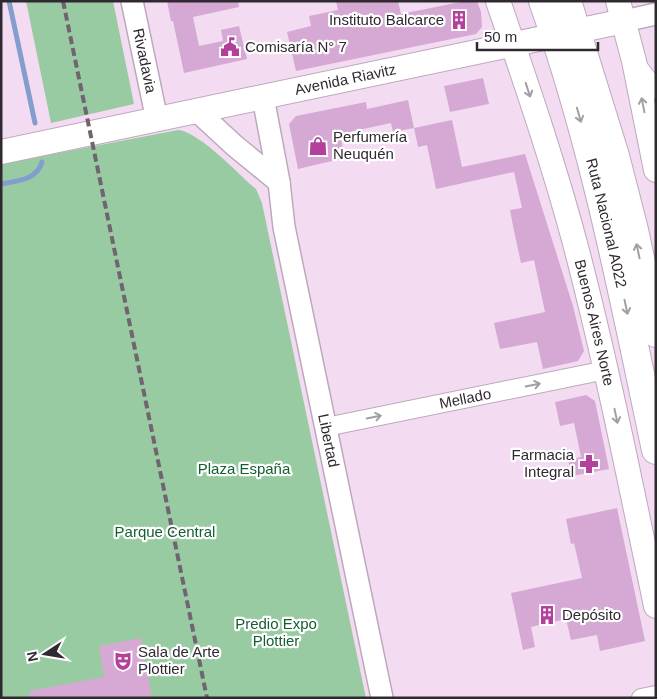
<svg xmlns="http://www.w3.org/2000/svg" width="657" height="699" viewBox="0 0 657 699" font-family="Helvetica,sans-serif">
	<rect width="100%" height="100%" fill="#f3dcf1"/>
	<g fill="#99cba3">
		<path d="M26,1H113L134,104L51,123Z"/>
		<path d="M178,130C197,131 235,170 250,184L256,189L262,203L366,698H1V164Z"/>
	</g>
	<g fill="none" stroke-linecap="round" stroke-linejoin="round">
		<g stroke="#839ecd" stroke-width="5">
			<path d="M9,1L35,123"/>
			<path d="M1,184C17,181 37,180 42,162"/>
		</g>
	</g>
	<g fill="#d5a9d3">
		<path d="M167,1H238L239,7L193,17L199,46L223,41L221,30L239,26L247,59L184,73L173,21H171Z"/>
		<path d="M336,1H398L401,14L465,1H477L481,12L482,27L476,34L296,71L287,32L311,26L309,16L338,10Z"/>
		<path d="M483,78L489,104L450,112L444,86Z"/>
		<path d="M408,100L414,128L393,132L391,123L340,134L345,158L298,169L289,124L296,116L366,102L367,109Z"/>
		<path d="M452,120L462,167L525,154L573,306L584,351L578,361L543,369L537,342L500,349L494,323L545,312L534,260L521,263L514,231L510,210L522,208L514,172L436,189L427,145L418,147L414,128Z"/>
		<path d="M586,395L595,401L609,469L572,476L568,460L581,457L574,423L560,426L555,402Z"/>
		<path d="M617,508L645,641L600,651L597,635L571,640L566,619L531,627L535,647L523,650L511,593L582,578L574,543L571,544L566,519Z"/>
		<path d="M141,638L152,698H30L29,691L104,677L99,646Z"/>
	</g>
	<g fill="none" stroke-linecap="round" stroke-linejoin="round">
		<g stroke="#bda8bc" stroke-width="20">
			<g id="minor">
				<path d="M636,64L656,90"/>
				<path id="s1" d="M326,427L606,370"/>
				<path d="M641,698L656,695"/>
			</g>
		</g>
		<g stroke="#bda8bc" stroke-width="24">
			<g id="tertiary">
				<path id="s2" d="M132,1L157,120"/>
				<path d="M624,21L656,14"/>
				<path id="s3" d="M263,97L279,182L284,227L382,698"/>
				<path d="M197,111L235,146L279,182"/>
			</g>
		</g>
		<g stroke="#bda8bc" stroke-width="26">
			<g id="secondary">
				<path id="s4" d="M498,1C526,83 554,164 576,247C607,366 631,486 656,606"/>
				<path d="M618,1L634,61L656,170"/>
				<path id="s5" d="M1,152L624,21"/>
			</g>
		</g>
		<g stroke="#bda8bc" stroke-width="30">
			<g id="trunk">
				<path id="s6" d="M543,1C595,147 624,299 656,450"/>
				<path d="M567,1L615,156L634,230L656,333"/>
			</g>
		</g>
		<use href="#minor" stroke="#fff" stroke-width="18"/>
		<use href="#tertiary" stroke="#fff" stroke-width="21"/>
		<use href="#secondary" stroke="#fff" stroke-width="24"/>
		<use href="#trunk" stroke="#fff" stroke-width="28"/>
		<path stroke="#706470" stroke-width="4" stroke-dasharray="8 4" stroke-linecap="butt" d="M63,1L207,698"/>
	</g>
	<defs><path id="oneway-shaft" d="M-6 0H5M1.5-3L5.5 0L1.5 3" fill="none" stroke-width="1.6" stroke-linecap="round" stroke-linejoin="round" transform="scale(1.25)"/></defs>
	<g stroke="#a29fa2">
		<use href="#oneway-shaft" transform="translate(528 90) rotate(72)"/>
		<use href="#oneway-shaft" transform="translate(643 105) rotate(-101)"/>
		<use href="#oneway-shaft" transform="translate(579 115) rotate(74)"/>
		<use href="#oneway-shaft" transform="translate(638 251) rotate(-102)"/>
		<use href="#oneway-shaft" transform="translate(626 307) rotate(78)"/>
		<use href="#oneway-shaft" transform="translate(533 385) rotate(-11)"/>
		<use href="#oneway-shaft" transform="translate(616 416) rotate(78)"/>
		<use href="#oneway-shaft" transform="translate(374 417) rotate(-11)"/>
	</g>
	<defs>
		<g id="building-bare" transform="scale(1.5)"><path d="M-4-6H4V6H1V3H-1V6H-4ZM-2.5-4.3h1.7v1.8h-1.7ZM.8-4.3h1.7v1.8H.8ZM-2.5-1h1.7V.8h-1.7ZM.8-1h1.7V.8H.8Z" fill="#b3419c" stroke="#fff" stroke-width="2.5" paint-order="stroke"/></g>
		<g id="civic-bare" transform="scale(1.5)"><path d="M-.6-6.5H3V-4.5H.6V-3L4-1V1h2V6H-6V1h2V-1L-.6-3ZM-1.2 2.5V6h2.4V2.5Z" fill="#b3419c" stroke="#fff" stroke-width="2.5" paint-order="stroke"/></g>
		<g id="shop-bare" transform="scale(1.5)"><path d="M-5-2.5h2.3a2.7 3.5 0 0 1 5.4 0H5L5.5 6h-11ZM-1.5-2.5h3a1.5 2.3 0 0 0-3 0Z" fill="#b3419c" stroke="#fff" stroke-width="2.5" paint-order="stroke"/></g>
		<g id="pharmacy-bare" transform="scale(1.5)"><path d="M-2-6h4v4h4v4h-4v4h-4v-4h-4v-4h4Z" fill="#b3419c" stroke="#fff" stroke-width="2.5" paint-order="stroke"/></g>
		<g id="theatre-bare" transform="scale(1.5)"><path d="M-5-5.5Q0-4 5-5.5V0Q5 5 0 6Q-5 5-5 0ZM-3.3-2.5H-1v1.5H-3.3ZM1-2.5H3.3v1.5H1ZM-2.8 1Q0 5.5 2.8 1Z" fill="#b3419c" stroke="#fff" stroke-width="2.5" paint-order="stroke"/></g>
	</defs>
	<g fill-rule="evenodd">
		<use href="#building-bare" x="459" y="20"/>
		<use href="#civic-bare" x="230" y="47"/>
		<use href="#shop-bare" x="318" y="146"/>
		<use href="#pharmacy-bare" x="589" y="464"/>
		<use href="#building-bare" x="547" y="615"/>
		<use href="#theatre-bare" x="123" y="661"/>
	</g>
	<g text-anchor="middle" stroke-width="4.5" stroke-linejoin="round" paint-order="stroke">
		<g font-size="15" fill="#312931" stroke="#fff" text-anchor="start">
			<text x="444" y="25" text-anchor="end">Instituto Balcarce</text>
			<text x="245" y="52">Comisaría N° 7</text>
			<text x="333" y="142">Perfumería<tspan x="333" dy="17">Neuquén</tspan></text>
			<text x="574" y="460" text-anchor="end">Farmacia<tspan x="574" dy="17">Integral</tspan></text>
			<text x="562" y="620">Depósito</text>
			<text x="138" y="657">Sala de Arte<tspan x="138" dy="17">Plottier</tspan></text>
		</g>
		<g font-size="15" fill="#312931" stroke="#fff">
			<text dy="5" stroke="none"><textPath href="#s2" startOffset="61">Rivadavia</textPath></text>
			<text dy="5" stroke="none"><textPath href="#s5" startOffset="352">Avenida Riavitz</textPath></text>
			<text dy="5" stroke="none"><textPath href="#s6" startOffset="231">Ruta Nacional A022</textPath></text>
			<text dy="5" stroke="none"><textPath href="#s4" startOffset="336">Buenos Aires Norte</textPath></text>
			<text dy="5" stroke="none"><textPath href="#s1" startOffset="142">Mellado</textPath></text>
			<text dy="5" stroke="none"><textPath href="#s3" startOffset="350">Libertad</textPath></text>
		</g>
		<g font-size="15" fill="#135f2f" stroke="#fff">
			<text x="244" y="474">Plaza España</text>
			<text x="165" y="537">Parque Central</text>
			<text x="276" y="629">Predio Expo<tspan x="276" dy="17">Plottier</tspan></text>
		</g>
	</g>
	<rect width="657" height="699" fill="none" stroke="#312931" stroke-width="5"/>
	<g transform="translate(45 654) rotate(258)" stroke="#ffffff" stroke-width="4" paint-order="stroke">
	<path d="M0-4L9 19L0 12L-9 19Z" fill="#312931"/>
	<text y="-8" font-size="14" font-weight="bold" text-anchor="middle" fill="#312931">N</text>
	</g>
	<path d="M477 42v8h121v-8" fill="none" stroke="#312931" stroke-width="2.5"/>
	<text x="484" y="42" font-size="15" fill="#312931" stroke="#ffffff" stroke-width="4" paint-order="stroke">50 m</text>
</svg>
